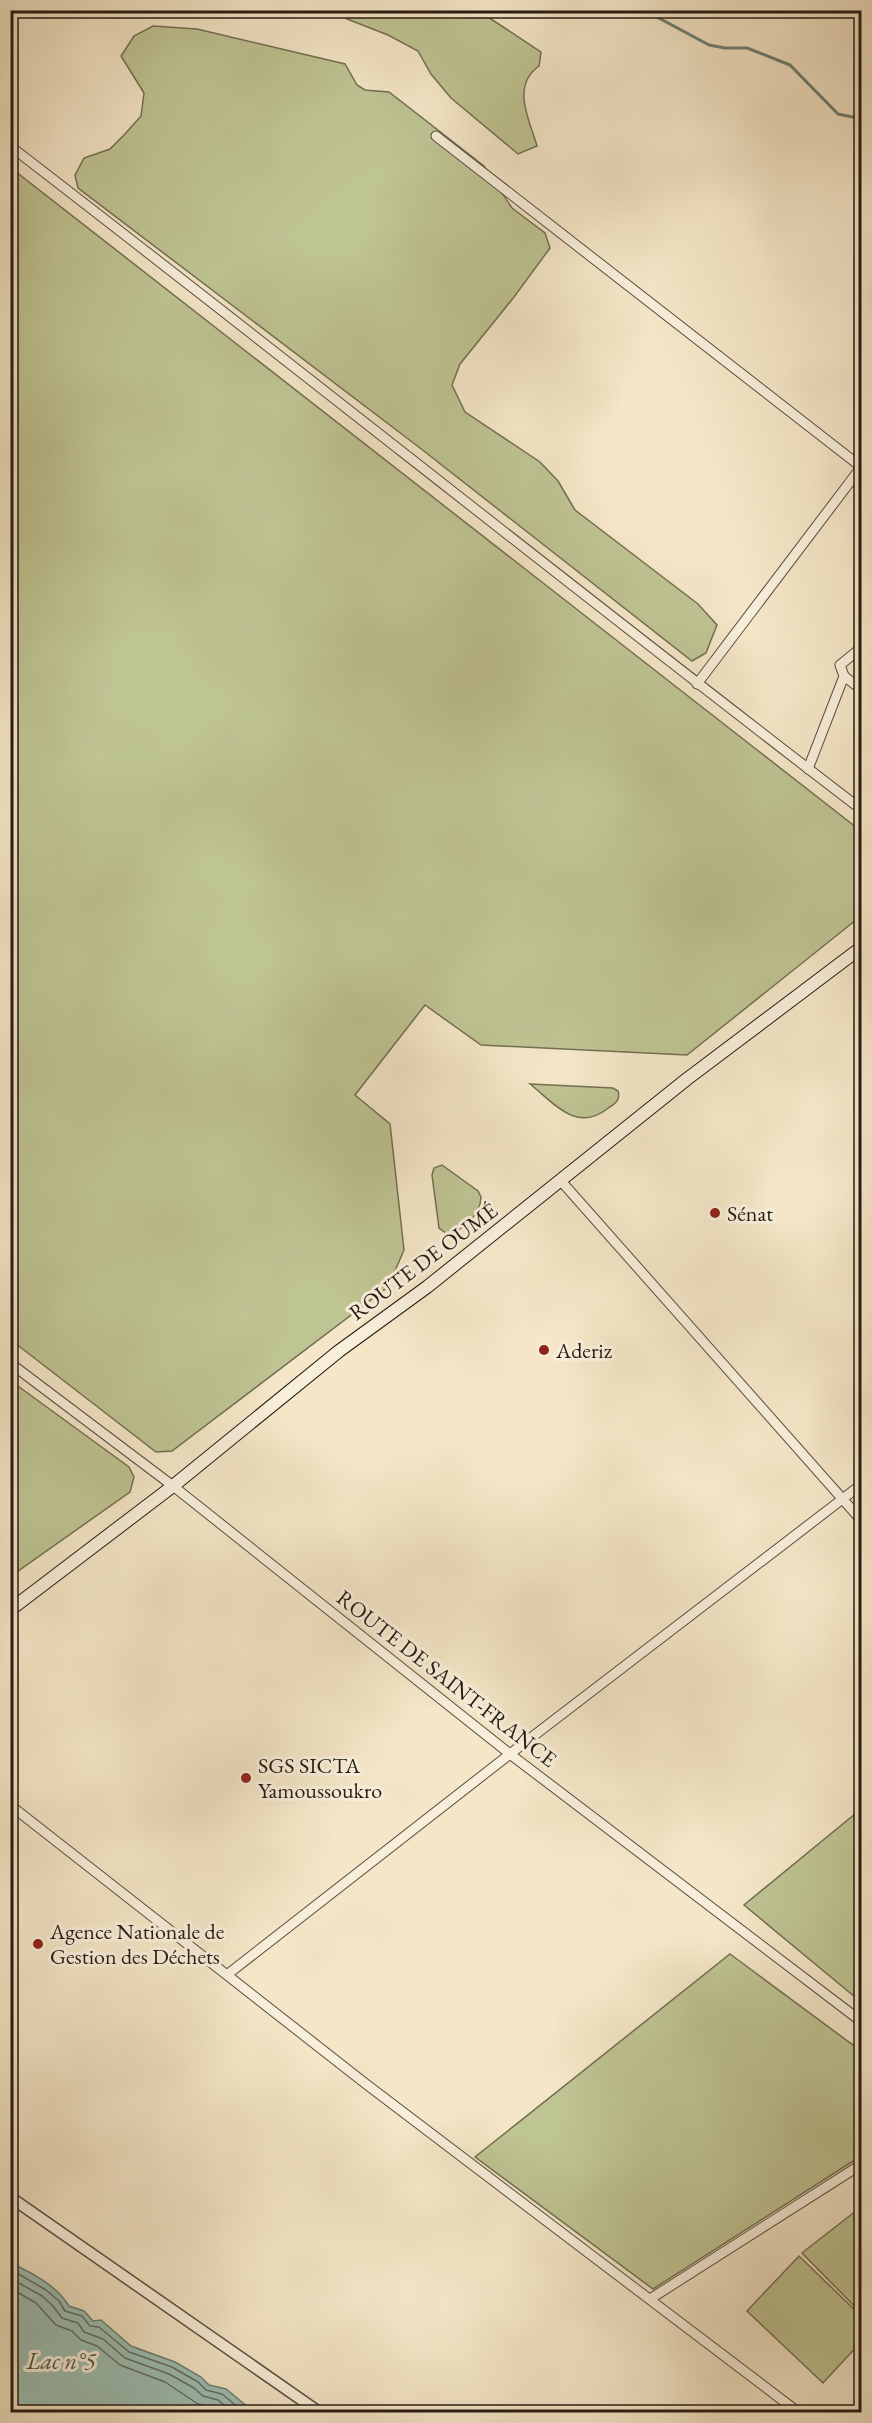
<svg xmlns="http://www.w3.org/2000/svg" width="872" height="2423" viewBox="0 0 872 2423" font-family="'EB Garamond',serif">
	<rect width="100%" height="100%" fill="#f4e6c7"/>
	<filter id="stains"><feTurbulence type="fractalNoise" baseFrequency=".00333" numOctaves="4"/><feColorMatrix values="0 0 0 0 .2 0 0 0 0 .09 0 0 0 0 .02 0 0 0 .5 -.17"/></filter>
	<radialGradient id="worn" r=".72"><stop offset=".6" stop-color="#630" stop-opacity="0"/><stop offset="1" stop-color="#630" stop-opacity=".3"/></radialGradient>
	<g fill="#bfc493" stroke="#726f52" stroke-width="1.5">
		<path d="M347,11H479L541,52L539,66C511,86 529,119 537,146L518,154L451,98L431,74L418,51L388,35L347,19Z"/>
		<path d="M153,26L197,29L345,64L357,85L365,90L389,92L484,166L512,208L545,233L550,248L514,297L460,364L452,385L465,412L540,462L558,481L575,510L698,604L717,625L706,653L692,661L420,448L78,188L75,175L84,158L110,149L124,135L141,116L144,93L121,56L134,36Z"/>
		<path d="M11,168L861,831V916L687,1055L481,1045L425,1005L355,1095L390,1124L404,1250L388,1287L172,1451L156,1452L11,1340Z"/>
		<path d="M530,1084L613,1088L618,1091C621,1101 614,1104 607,1109C576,1133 554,1103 530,1084Z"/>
		<path d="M442,1165L478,1191L481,1197C481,1214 463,1231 447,1234L439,1228L432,1175L434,1168Z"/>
		<path d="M11,1381L129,1467L134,1477L130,1492L11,1576Z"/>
		<path d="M861,1809V2002L744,1905Z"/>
		<path d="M730,1954L861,2051V2156L653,2289L475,2157Z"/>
		<path d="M861,2207V2313L802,2253Z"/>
		<path d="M799,2256L861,2316V2342L823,2383L747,2311Z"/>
	</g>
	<path fill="#9cc0b5" stroke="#6d7e74" stroke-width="1.5" d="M11,2263C32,2273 56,2285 69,2306L84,2311L93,2321L101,2320L131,2346L175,2362L201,2377L209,2385L226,2389L254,2412H11Z"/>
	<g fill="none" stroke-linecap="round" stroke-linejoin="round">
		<g stroke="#616d64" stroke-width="1.5">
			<path d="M10,2269L46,2290L59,2301L65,2311L82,2316L90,2326L99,2327L129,2352L172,2367L198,2382L206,2390L222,2394L244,2412"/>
			<path d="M10,2278L42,2296L53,2306L62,2318L78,2323L84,2332L103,2339L125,2358L169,2374L194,2388L203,2396L218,2400L232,2412"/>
			<path d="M10,2288L36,2303L56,2325L72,2331L81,2340L97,2346L120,2365L165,2382L198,2404L212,2408L217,2412"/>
		</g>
		<path stroke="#6d7e74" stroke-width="3" d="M644,10L709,45L725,48H747L790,65L838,114L862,119"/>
		<g stroke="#5a4d3f" stroke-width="11">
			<g id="minor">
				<path d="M436,136L860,466"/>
				<path d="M10,146C296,366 576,591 862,810"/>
				<path d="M862,647L840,665L844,676L862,690"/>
				<path d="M697,684L862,466"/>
				<path d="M808,769L844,676"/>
				<path d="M561,1181L862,1521"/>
				<path d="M10,1363L173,1486L510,1754L862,2022"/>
				<path d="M10,1805L366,2084L798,2412"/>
				<path d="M228,1974L510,1754L862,1484"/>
				<path d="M650,2299L862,2164"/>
			</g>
		</g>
		<g stroke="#5a4d3f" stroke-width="13">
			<path id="tertiary" d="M10,2197L319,2412"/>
		</g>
		<g stroke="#261a12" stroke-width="14">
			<path id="secondary" d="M10,1610L173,1486L339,1351L427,1287L687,1079L862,947"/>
		</g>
		<use href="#minor" stroke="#f8efdb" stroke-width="9"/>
		<use href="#tertiary" stroke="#f8efdb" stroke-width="10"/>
		<use href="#secondary" stroke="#f8efdb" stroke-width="12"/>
	</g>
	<g fill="#8f2418" stroke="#f8efdb" stroke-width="2">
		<circle cx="715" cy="1213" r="6"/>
		<circle cx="544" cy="1350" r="6"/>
		<circle cx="246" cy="1778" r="6"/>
		<circle cx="38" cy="1944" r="6"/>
	</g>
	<g text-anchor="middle" stroke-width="6" stroke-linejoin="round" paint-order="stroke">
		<g font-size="22" fill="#261a12" stroke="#f8efdb" text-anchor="start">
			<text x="727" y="1221">Sénat</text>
			<text x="556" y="1358">Aderiz</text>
			<text x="258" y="1773">SGS SICTA<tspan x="258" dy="25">Yamoussoukro</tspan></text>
			<text x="50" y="1939">Agence Nationale de<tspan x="50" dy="25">Gestion des Déchets</tspan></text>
		</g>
		<g font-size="22" fill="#261a12" stroke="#f8efdb">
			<text transform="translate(423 1261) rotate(-37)" y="8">ROUTE DE OUMÉ</text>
			<text transform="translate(447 1678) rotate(38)" y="8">ROUTE DE SAINT-FRANCE</text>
		</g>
		<g font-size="24" font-style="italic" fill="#4f544b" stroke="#f8efdb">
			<text x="61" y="2369">Lac n°5</text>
		</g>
	</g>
	<rect width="872" height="2423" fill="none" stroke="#f4e6c7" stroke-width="36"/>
	<rect x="12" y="12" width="848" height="2399" fill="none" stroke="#261a12" stroke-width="3"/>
	<rect x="18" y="18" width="836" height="2387" fill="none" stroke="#261a12" stroke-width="1.5"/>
	<rect width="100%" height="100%" filter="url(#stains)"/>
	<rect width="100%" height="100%" fill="url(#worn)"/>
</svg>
